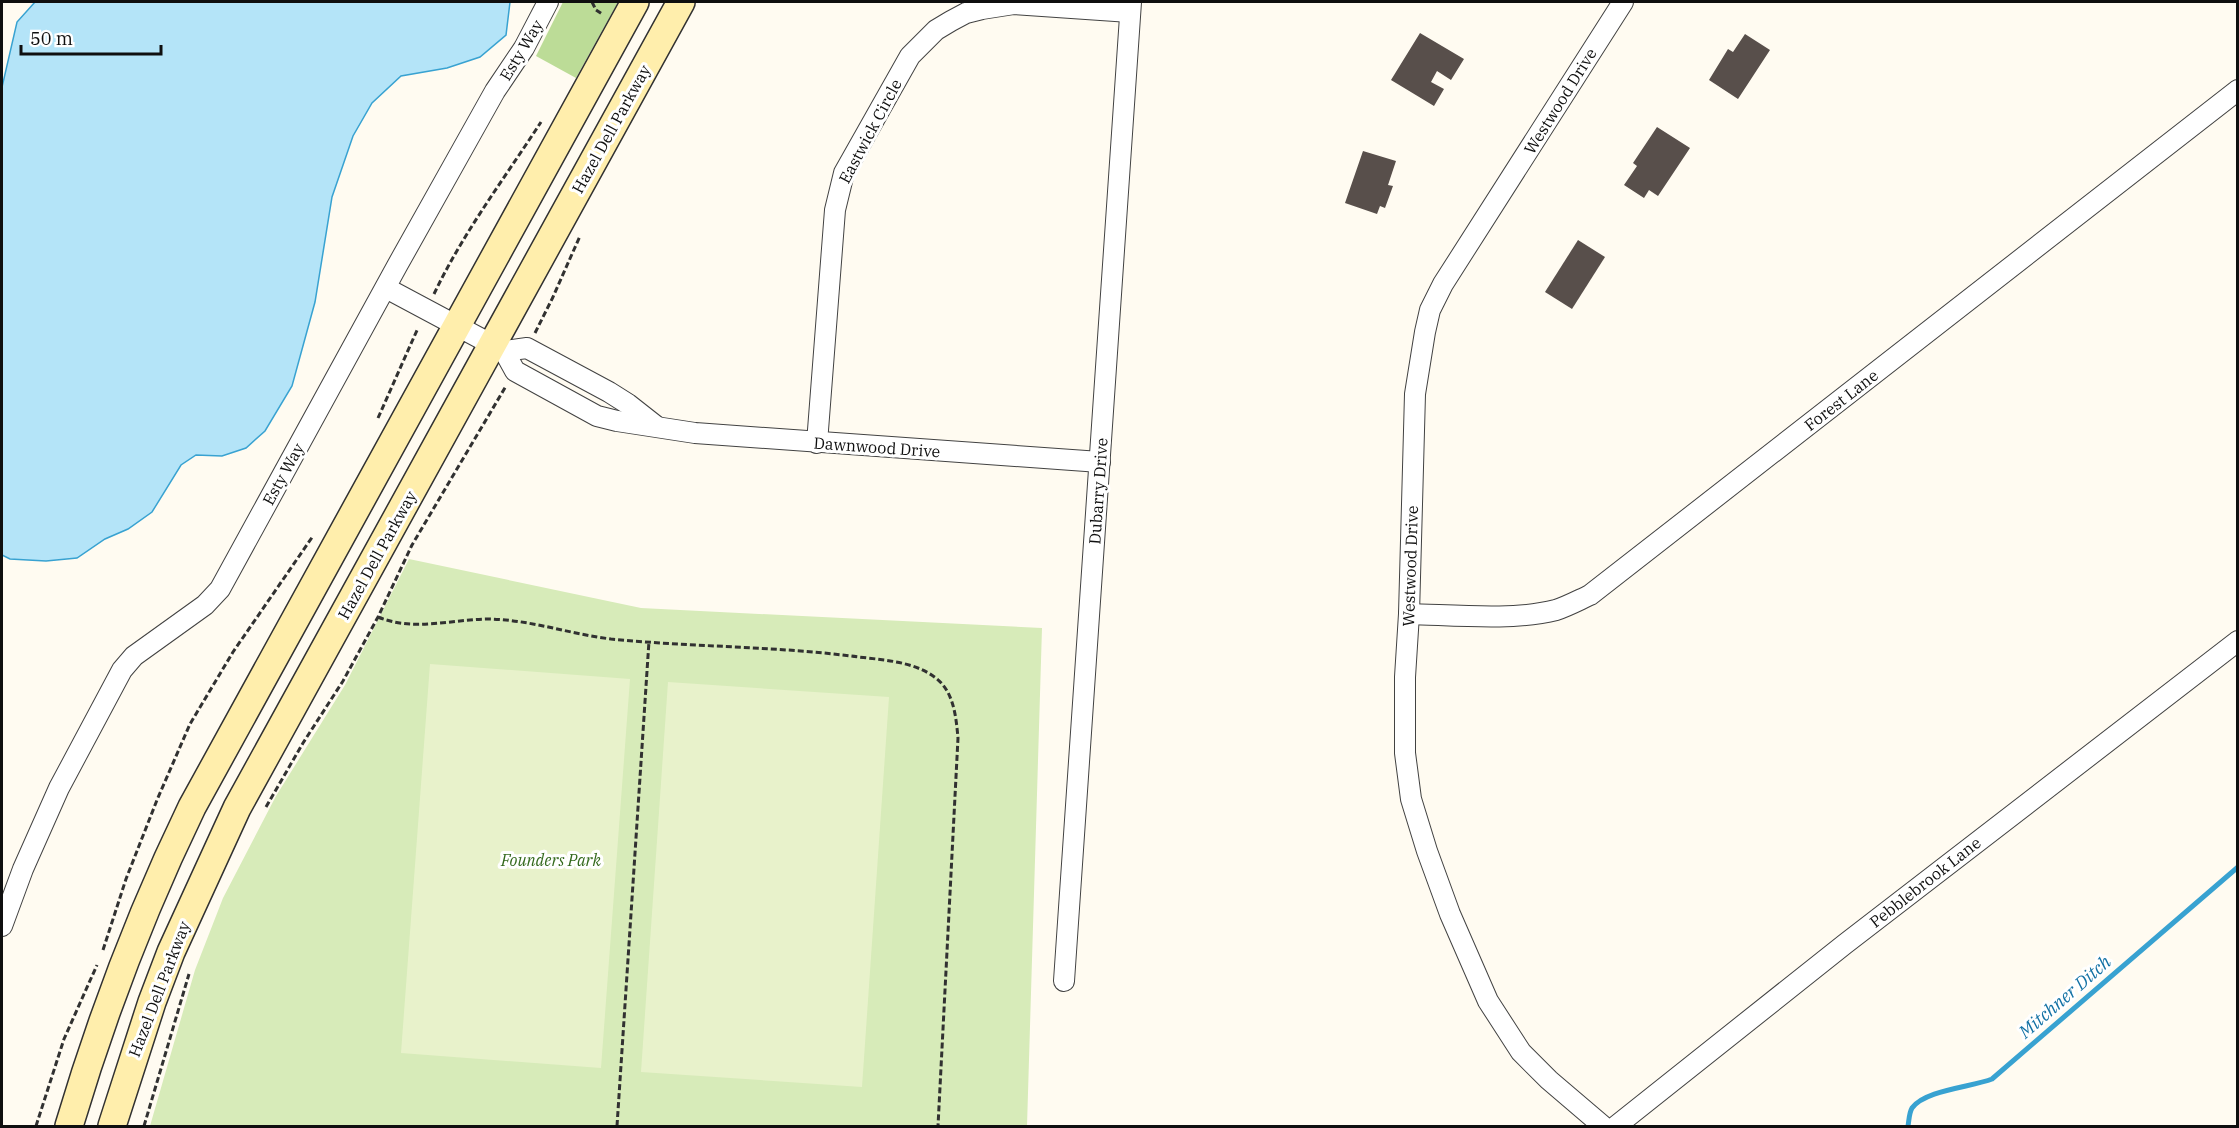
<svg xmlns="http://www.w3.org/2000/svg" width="2239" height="1128" viewBox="0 0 2239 1128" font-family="'IBM Plex Serif',serif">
	<rect width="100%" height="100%" fill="#fffbf1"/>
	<path fill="#d7ebb9" d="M409,559L641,608L1042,628L1027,1126H150L195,970L223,898L276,796L345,685Z"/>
	<path fill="#bcdc97" d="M563,2H618L576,78L536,56Z"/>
	<g fill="#e8f2cb">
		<path d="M430,664L630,679L601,1068L401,1053Z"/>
		<path d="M668,682L889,697L862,1087L641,1072Z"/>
	</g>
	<path fill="#b4e4f8" stroke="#38a2d1" stroke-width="1.5" d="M35,2H510L506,35L480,57L447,68L401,76L372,103L353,136L332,197L315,302L292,386L265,431L246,448L222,456L196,455L181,465L152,512L128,529L105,539L77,558L46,561L10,559L2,555V87L17,22Z"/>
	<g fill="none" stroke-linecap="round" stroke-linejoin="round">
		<path stroke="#38a2d1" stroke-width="5" d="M1908,1126C1909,1121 1909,1113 1912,1108C1925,1090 1972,1087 1992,1079L2238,867"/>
	</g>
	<g fill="#584f4b">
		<path d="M1420,33L1464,59L1451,80L1437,71L1431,82L1444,89L1434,106L1391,80Z"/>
		<path d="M1745,34L1770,50L1738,99L1709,80L1728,49L1733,52Z"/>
		<path d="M1657,127L1690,148L1658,196L1649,190L1644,198L1624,185L1637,166L1633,163Z"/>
		<path d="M1363,151L1396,161L1388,185L1393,186L1385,208L1380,206L1377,214L1345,203Z"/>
		<path d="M1578,240L1605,257L1572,309L1545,292Z"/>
	</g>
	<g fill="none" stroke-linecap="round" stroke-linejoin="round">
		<g stroke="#424242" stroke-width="22">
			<g id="street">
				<path d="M386,288L504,351L515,371L597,416L617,421L695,433L1100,462"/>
				<path d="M504,351L527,348L609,392L628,404L656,426"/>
				<path d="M817,443L835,210L844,173L910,56L936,30L951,21L966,13L982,9L1014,4L1130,12"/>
				<path d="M1409,614C1453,615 1514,621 1556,610C1568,606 1579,600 1590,595L2238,90"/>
				<path d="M2,926L23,869L59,788L122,670L134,656L205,605L220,589L397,266L495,91L524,48L548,2"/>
				<path d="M1064,981L1131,2"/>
				<path d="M1603,1126L1549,1080L1521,1052L1488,1001L1450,914L1427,851L1411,799L1405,753V677L1409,614L1415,394L1425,332L1430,310L1443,284L1623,2"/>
				<path d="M1616,1126L1845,944L2238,641"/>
			</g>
		</g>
		<g stroke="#313131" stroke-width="30">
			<g id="secondary">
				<path d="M69,1126C102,1015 141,912 192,807L635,2"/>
				<path d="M112,1126L152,1002L171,952L237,808L681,2"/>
			</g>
		</g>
		<g stroke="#313131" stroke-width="3" stroke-dasharray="6 3" stroke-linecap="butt">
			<path d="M592,2L596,10L602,14"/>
			<path d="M434,294C463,233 504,179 541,122"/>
			<path d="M535,333L553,297L580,236"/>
			<path d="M378,418L418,328"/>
			<path d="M378,617C414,632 452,619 490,619C531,620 570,634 611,639C690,647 771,646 851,656C879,660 914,660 937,679C954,693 956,717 958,738L938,1126"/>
			<path d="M266,807L303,743L343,681L378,617L412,545L506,386"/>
			<path d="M103,950L126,879L157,800L190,724L233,652L313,536"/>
			<path d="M36,1126L64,1039L97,965"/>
			<path d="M144,1126L189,974"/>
			<path d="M617,1126L649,641"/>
		</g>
		<use href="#street" stroke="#fff" stroke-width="20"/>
		<use href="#secondary" stroke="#ffeeac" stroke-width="27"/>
	</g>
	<g text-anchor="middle" stroke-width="6" stroke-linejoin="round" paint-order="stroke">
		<g font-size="16" fill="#0f0f0f" stroke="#fff">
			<text transform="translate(521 50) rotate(-59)" y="6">Esty Way</text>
			<text transform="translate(1560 101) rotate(-58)" y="6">Westwood Drive</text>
			<text transform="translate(611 129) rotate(-61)" y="6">Hazel Dell Parkway</text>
			<text transform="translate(870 131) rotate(-62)" y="6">Eastwick Circle</text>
			<text transform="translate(1841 400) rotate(-38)" y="6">Forest Lane</text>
			<text transform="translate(877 447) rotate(4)" y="6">Dawnwood Drive</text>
			<text transform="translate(283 474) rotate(-61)" y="6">Esty Way</text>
			<text transform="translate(1098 491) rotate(-86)" y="6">Dubarry Drive</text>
			<text transform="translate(377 555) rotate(-61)" y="6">Hazel Dell Parkway</text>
			<text transform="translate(1410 566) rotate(-88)" y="6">Westwood Drive</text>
			<text transform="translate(1925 882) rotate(-38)" y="6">Pebblebrook Lane</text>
			<text transform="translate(159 989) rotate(-69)" y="6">Hazel Dell Parkway</text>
		</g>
		<g font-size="16" font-style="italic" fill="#33691c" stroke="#fff">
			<text x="551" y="866">Founders Park</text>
		</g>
		<g font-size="18" font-style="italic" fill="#1472a5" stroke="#fff">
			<text transform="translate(2065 997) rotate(-41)" y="6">Mitchner Ditch</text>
		</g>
	</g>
	<rect width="2239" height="1128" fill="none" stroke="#0f0f0f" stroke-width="6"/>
	<path d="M21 45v9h140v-9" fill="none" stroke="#0f0f0f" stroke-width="3"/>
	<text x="30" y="45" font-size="18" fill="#0f0f0f" stroke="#ffffff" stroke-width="4.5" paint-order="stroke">50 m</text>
</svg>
